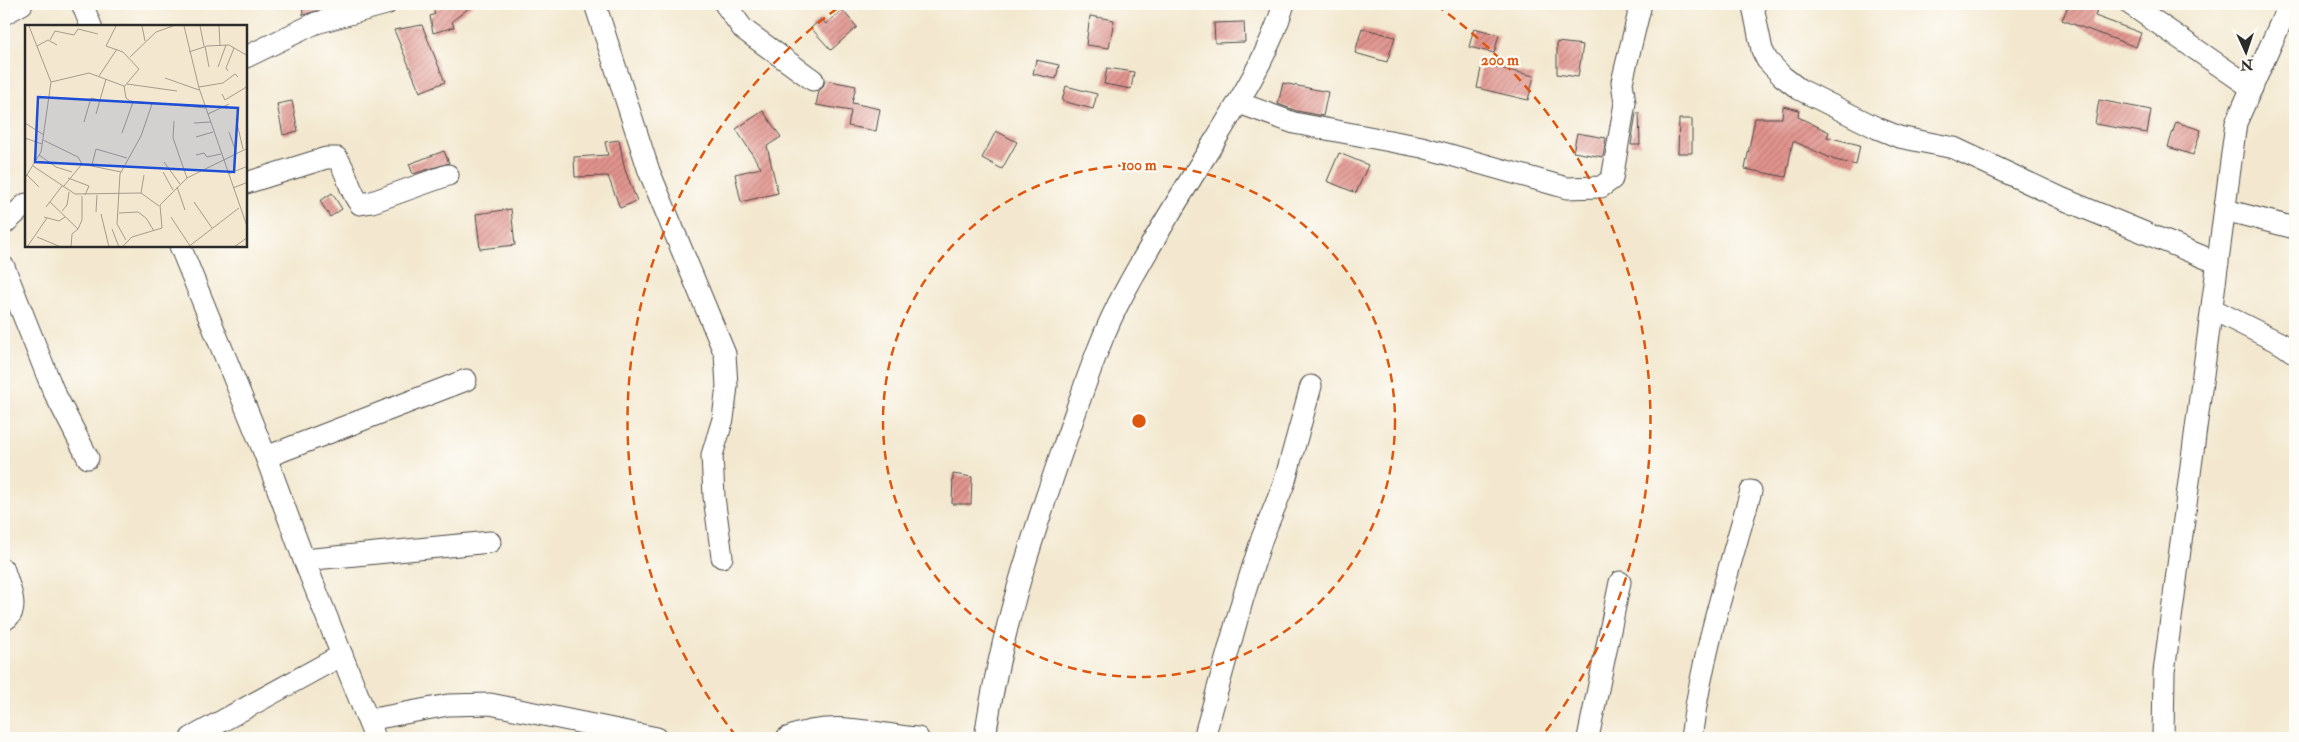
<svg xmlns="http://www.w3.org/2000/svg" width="2299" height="742" viewBox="0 0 2299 742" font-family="'IM FELL Double Pica',serif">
	<defs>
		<pattern id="building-hatch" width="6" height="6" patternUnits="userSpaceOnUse" patternTransform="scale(1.25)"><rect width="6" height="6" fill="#e2948e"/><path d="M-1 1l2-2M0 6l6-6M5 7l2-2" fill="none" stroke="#b77974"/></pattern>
	</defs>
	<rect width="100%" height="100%" fill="#fdfcf7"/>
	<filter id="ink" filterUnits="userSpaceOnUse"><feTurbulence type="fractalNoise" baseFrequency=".02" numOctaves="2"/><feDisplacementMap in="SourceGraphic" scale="10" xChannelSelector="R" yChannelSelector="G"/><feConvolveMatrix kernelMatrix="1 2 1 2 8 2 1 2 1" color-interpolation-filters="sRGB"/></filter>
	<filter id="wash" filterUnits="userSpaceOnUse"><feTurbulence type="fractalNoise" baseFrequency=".0096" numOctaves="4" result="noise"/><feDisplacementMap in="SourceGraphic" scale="20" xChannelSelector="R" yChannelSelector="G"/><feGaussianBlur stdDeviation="1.12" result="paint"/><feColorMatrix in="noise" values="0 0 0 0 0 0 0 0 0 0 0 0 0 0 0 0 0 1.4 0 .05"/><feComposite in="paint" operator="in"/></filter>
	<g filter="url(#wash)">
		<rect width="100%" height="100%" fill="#f3e8cf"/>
		<g id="blocks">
			<g fill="url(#building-hatch)">
				<path d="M302,4H339L303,15Z"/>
				<path d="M451,4H474L452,21L454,27L433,33L430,16L435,14L433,9Z"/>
				<path d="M2069,4H2099L2095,16L2141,33L2136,47L2062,20Z"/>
				<path d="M842,10L857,27L831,50L811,28L821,19L826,24Z"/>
				<path d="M1090,16L1114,20L1109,48L1086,45Z"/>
				<path d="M1244,22L1245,42L1215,43L1214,23Z"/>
				<path d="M422,25L445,82L420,92L394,30Z"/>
				<path d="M1362,28L1395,37L1387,62L1355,53Z"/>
				<path d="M1474,28L1499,35L1494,53L1469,47Z"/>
				<path d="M1557,42L1583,45L1578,77L1557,74Z"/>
				<path d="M1036,60L1059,65L1056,79L1033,74Z"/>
				<path d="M1482,64L1534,76L1528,100L1477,88Z"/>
				<path d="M1107,68L1134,72L1131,89L1104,84Z"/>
				<path d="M825,80L856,86L852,103L880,109L876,131L848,126L851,111L816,105L819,91L823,87Z"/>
				<path d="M1283,83L1328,92L1323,116L1297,111L1278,104Z"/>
				<path d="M1066,86L1097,94L1093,109L1062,101Z"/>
				<path d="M2099,100L2151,110L2147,133L2095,124Z"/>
				<path d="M292,101L298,131L283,135L277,104Z"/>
				<path d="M1783,106L1799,110L1798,117L1829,132L1827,137L1860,145L1856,165L1835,160L1793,141L1786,177L1745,169L1755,118H1782Z"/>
				<path d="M763,111L781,137L767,146L778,193L741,202L735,174L761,168L736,129Z"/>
				<path d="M1636,113H1639L1640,145H1631Z"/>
				<path d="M1679,119H1692V153H1678Z"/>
				<path d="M2176,122L2201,130L2193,155L2168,147Z"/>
				<path d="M996,131L1017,142L1002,169L982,158Z"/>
				<path d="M1577,133L1606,138L1603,157L1573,152Z"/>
				<path d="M619,140L625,170L637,201L620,208L608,176L575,177L574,157L608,155L605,142Z"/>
				<path d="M444,151L449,163L413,174L409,164Z"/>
				<path d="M1339,153L1368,165L1356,193L1327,181Z"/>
				<path d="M332,193L342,209L330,217L320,201Z"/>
				<path d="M511,209L515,245L480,249L476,214Z"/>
				<path d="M953,474L972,477L971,504H952Z"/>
			</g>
		</g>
	</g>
	<g filter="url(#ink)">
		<use href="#blocks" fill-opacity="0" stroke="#494744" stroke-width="1"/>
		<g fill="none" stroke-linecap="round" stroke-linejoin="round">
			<g stroke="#494744" stroke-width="23">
				<g id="minor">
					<path d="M82,4L91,26"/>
					<path d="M595,4L649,171L725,354L727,386L723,419L712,455L714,497L722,557"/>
					<path d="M725,4L743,29L813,80"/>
					<path d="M2130,4L2252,88"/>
					<path d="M1753,6L1762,50L1767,60L1782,76L1799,89L1877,128L1899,137L1954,148L2063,199L2218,263"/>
					<path d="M4,14L22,4"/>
					<path d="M246,57L316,23L386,4"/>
					<path d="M1239,103L1294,123L1422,147L1567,188L1601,187L1612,179L1625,103L1622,82L1641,4"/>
					<path d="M246,183L326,158H337C348,172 348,190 360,204L372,202L448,175"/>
					<path d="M2225,210L2295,228"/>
					<path d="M4,224L26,204"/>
					<path d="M180,246L266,457L304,560L375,738"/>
					<path d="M4,267L53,390L88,458"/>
					<path d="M2212,309L2282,344L2295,353"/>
					<path d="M266,457L466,380"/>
					<path d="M304,560L490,542"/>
					<path d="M4,570C8,585 22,611 4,620"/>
					<path d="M368,720L448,705L490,704L657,738"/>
					<path d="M191,738L342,655"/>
					<path d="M787,738C835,719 870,734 918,738"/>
					<path d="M985,738C999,638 1030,543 1063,448C1082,395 1098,340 1125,291C1151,243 1180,196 1209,150C1238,103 1268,57 1284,4"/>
					<path d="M1204,738L1243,598L1262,538L1284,484L1311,386"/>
					<path d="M1588,738L1620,582"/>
					<path d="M1691,738C1702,654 1728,573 1751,491"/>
					<path d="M2163,738L2164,672L2236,123L2289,4"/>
				</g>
			</g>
			<use href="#minor" stroke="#fff" stroke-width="21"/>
		</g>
	</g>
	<g fill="none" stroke="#df570e" stroke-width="2.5" stroke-dasharray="9 6">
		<circle cx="1139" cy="421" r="256"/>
		<path d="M736 736A511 511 0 0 1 842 5M1436 5A511 511 0 0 1 1542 736"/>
	</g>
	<g transform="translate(25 25)">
		<rect width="222" height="222" fill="#f3e8cf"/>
		<path fill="none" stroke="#a39c8d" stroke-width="1" d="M91,1L81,21L98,27L114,44L99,62M117,1L120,16M159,1L174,63L223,204M175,1L179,21M194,1L195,20M25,15L30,6L49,10L53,4L73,9M12,21L23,15L32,20M180,21L184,42M164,27L182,21L204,20L223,31M105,32L131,7L148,1M193,42L201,20M203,46L201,43L209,23M74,51L92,24M140,53L174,65M26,57L64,48L99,61L101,73L105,76L181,83M102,59L152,66M174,62L198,58L210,49L213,52M197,69L200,75L223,61M71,89L81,54M183,89L204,79M214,93L211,94L218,124M149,96L148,113L162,153M59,97L66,73L75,75M0,98L19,110M169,98L186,97M204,107L211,127M97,108L108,77M171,112L188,107M0,113L17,119M18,115L53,132L57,139M14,130L31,142L47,147M171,130L179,128L182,132L196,129M139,137L155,159M67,140L71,124L102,133M8,141L50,169L116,168L134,181M138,147L148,165M203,149L223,141M2,150L14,162M0,153L16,127L26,57L4,1M43,153L64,161L60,170M38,162L57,139L96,147M152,162L160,185M208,163L223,157M116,168L119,150M25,177L53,204L47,209L46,222M169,177L187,203M21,182L37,161M37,186L42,180L44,167M71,187L72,170M94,188L113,187L121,193L129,206M76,189L84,222M19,192L34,196L40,192M146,192L165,221M53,204L57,195V171M87,204L94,222M12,212L36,222M101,215L92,199L95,149L116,111L127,79M2,222L22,193M97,222L107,212L137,203L135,180L162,153L223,123M163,222L214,183M209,222L223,212"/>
		<path fill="#1d4ed8" fill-opacity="0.15" stroke="#1d4ed8" stroke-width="2.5" d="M13,72L213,83L209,147L10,137Z"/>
		<rect width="222" height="222" fill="none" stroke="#2b2b2b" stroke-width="2.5"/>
	</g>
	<circle cx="1139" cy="421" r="8" fill="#df570e" stroke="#fdfcf7" stroke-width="2.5"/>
	<g font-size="15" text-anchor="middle" font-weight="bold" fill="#df570e" stroke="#fdfcf7" stroke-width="4.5" stroke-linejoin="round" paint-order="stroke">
		<text x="1500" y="65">200 m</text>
		<text x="1139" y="170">100 m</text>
	</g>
	<rect width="2299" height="742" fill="none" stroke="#fdfcf7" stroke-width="20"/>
	<g transform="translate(2246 52) rotate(177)" stroke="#fdfcf7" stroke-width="4" paint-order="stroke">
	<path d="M0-4L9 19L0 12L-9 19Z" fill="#2b2b2b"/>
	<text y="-8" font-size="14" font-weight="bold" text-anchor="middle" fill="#2b2b2b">N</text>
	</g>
</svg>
